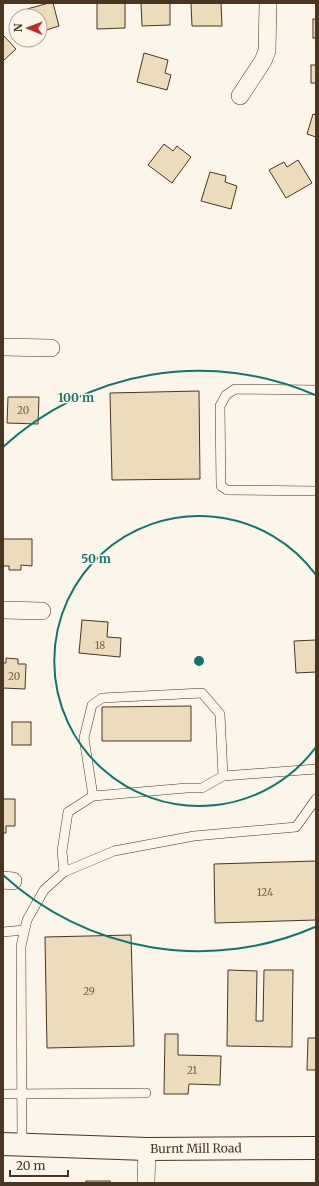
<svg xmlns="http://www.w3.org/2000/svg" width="319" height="1186" viewBox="0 0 319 1186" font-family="Merriweather,serif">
	<rect width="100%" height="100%" fill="#fbf6e9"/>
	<g fill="#ecdcbc" stroke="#4a3520">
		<path d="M49,3H53L59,26L40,32V16H29L27,9Z"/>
		<path d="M97,3H125V28L97,29Z"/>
		<path d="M141,3H170V25L142,26Z"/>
		<path d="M191,3H221L222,26H192Z"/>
		<rect x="313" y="19" width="3" height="19"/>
		<path d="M3,35L16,49L3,61Z"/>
		<path d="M144,53L168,60L165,73L171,75L167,90L137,82Z"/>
		<rect x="311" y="65" width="5" height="18"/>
		<path d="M313,114L316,115V137L307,134Z"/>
		<path d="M164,144L173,151L177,146L191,157L172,183L148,165Z"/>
		<path d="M298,160L312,183L286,198L269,170L284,162L287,167Z"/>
		<path d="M210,172L226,176L225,182L237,186L231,209L201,201Z"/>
		<path d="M199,391L200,479L112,480L110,393Z"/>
		<path d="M8,397H39L38,424L7,423Z"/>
		<path d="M3,539H32V566L21,565V570H9V566H3Z"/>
		<path d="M82,620L108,622L107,637L121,638L120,657L79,653Z"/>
		<path d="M316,640V672L296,673L294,641Z"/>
		<path d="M6,658L18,659V664H26L25,689L3,688V663H6Z"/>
		<path d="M191,706V741H102V707Z"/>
		<rect x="12" y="722" width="19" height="23"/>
		<path d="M3,799H15V826H6V833H3Z"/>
		<path d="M316,861V920L215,923L214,864Z"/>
		<path d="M131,935L134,1046L47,1048L45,937Z"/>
		<path d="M228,970L257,971L256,1021H263L264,970H293L292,1047L227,1046Z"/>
		<path d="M165,1034H178V1055L221,1056L220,1085L189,1084L188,1094H164Z"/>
		<path d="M308,1038H316V1070H307Z"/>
		<rect x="86" y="1181" width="24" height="2"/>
	</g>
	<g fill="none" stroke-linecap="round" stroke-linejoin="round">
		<g stroke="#4a3520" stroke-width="10">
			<g id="lane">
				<path d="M316,390L235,389L226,395L220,406L221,486L227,490L316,491"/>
				<path d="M223,776L316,769"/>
				<path d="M64,872L62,851L68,812L93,796L187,788H202L223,776L220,714L202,693L102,698L92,705L84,738L93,796"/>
				<path d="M3,932L24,930"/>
				<path d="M3,1094L146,1093"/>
				<path d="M22,1145L21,946L27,920L44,890L64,872L114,851L194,836L296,827L316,799"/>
			</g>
		</g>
		<g stroke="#4a3520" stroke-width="18">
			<g id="street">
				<path d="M240,96L263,61L267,51L268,3"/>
				<path d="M3,347L51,348"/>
				<path d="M3,610L42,611"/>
				<path d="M3,880L13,881"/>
				<path d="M146,1183L147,1149"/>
			</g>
		</g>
		<g stroke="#4a3520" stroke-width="24">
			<g id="secondary">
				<path id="s1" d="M3,1144L147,1149L316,1148"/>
			</g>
		</g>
		<use href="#lane" stroke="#fbf6e9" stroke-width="9"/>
		<use href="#street" stroke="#fbf6e9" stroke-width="17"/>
		<use href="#secondary" stroke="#fbf6e9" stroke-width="22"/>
	</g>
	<g fill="none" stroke="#0f766e" stroke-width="2">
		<path d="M316 747A145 145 0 1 1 316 575"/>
		<path d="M315 927A290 290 0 0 1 3 875M3 447A290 290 0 0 1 315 395"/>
	</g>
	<g text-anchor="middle" stroke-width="3" stroke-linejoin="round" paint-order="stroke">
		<g font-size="10" fill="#725f47">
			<text x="23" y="414">20</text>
			<text x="100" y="649">18</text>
			<text x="14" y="680">20</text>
			<text x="265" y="896">124</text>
			<text x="89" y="995">29</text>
			<text x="192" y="1074">21</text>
		</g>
		<g font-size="12" fill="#4a3520" stroke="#fbf6e9">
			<text dy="4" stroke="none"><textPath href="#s1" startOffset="193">Burnt Mill Road</textPath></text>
		</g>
	</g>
	<circle cx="199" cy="661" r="6" fill="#0f766e" stroke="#fbf6e9" stroke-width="2"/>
	<g font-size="12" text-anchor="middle" font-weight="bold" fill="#0f766e" stroke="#fbf6e9" stroke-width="3" stroke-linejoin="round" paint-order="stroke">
		<text x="76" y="402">100 m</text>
		<text x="96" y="563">50 m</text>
	</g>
	<rect width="319" height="1186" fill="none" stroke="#4a3520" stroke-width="8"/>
	<g transform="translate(28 28) rotate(271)"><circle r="19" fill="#fbf6e9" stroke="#b4a999"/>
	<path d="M0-3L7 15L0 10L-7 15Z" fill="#c62828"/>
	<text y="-6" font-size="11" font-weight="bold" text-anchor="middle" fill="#4a3520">N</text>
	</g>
	<path d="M10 1170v6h58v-6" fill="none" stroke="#4a3520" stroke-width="2"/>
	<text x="16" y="1170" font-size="12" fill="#4a3520" stroke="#fbf6e9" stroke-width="3" paint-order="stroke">20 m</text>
</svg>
